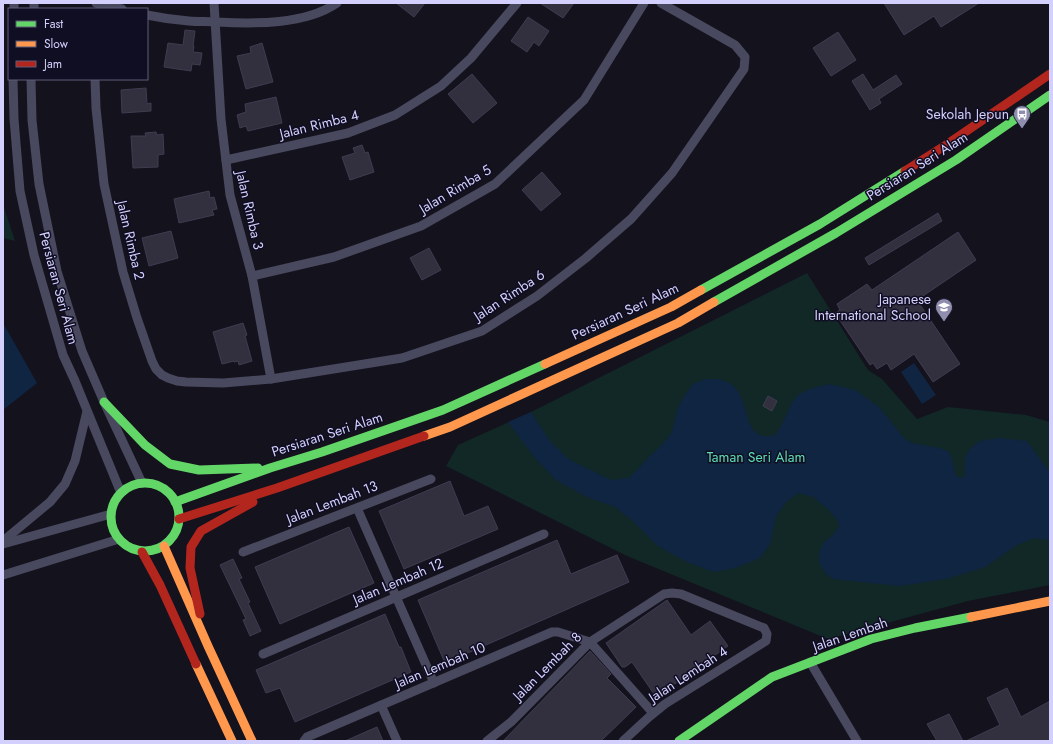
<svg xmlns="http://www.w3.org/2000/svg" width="1053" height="744" viewBox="0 0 1053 744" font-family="Jost,sans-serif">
	<rect width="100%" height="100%" fill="#14121d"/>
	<g fill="#112827">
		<path d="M3,204L15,241L3,238Z"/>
		<path d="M807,273L868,370L882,379L917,419L948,407L1026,415L1050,422V585L968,601L828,639L627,556L446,466L458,445L531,412Z"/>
	</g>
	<g fill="#0f2542">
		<path d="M3,323L37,383L3,410Z"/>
		<path d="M914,363L936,395L922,404L901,372Z"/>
		<path d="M706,379C715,379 724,379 732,385C752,399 740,444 775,435L780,428L792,403L798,395L810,389L829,384L855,390L879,407L904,438L912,443L944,449L950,453L956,476L962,478L965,475V457L971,448L980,441L999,438L1027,441L1050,473V540L1034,538L1017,545L985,567L946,579L899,586L833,579L825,573L819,561L820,550L824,542L833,535L839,527L838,521L828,509L813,497L799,493L787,501L776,516L770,544L760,558L735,568L714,572L687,562L658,546L633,521L615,507L587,497L556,480L535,458L508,422L531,412L549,440L568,459L611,480L629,478L651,455L659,448L670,435L673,428L677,411L683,398L693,384Z"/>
	</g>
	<g fill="#32303f" stroke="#3f3c51">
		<path d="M396,3H425L414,17Z"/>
		<path d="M540,3H574L563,18Z"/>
		<path d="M884,3H979L941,27L934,16L904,35Z"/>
		<path d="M528,17L549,31L539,46L534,42L527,52L511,41Z"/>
		<path d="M185,30L195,31L193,46H194L193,52L202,53L200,65L192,64L191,71L164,67L168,43L183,45Z"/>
		<path d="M838,32L856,60L831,76L813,48Z"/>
		<path d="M262,43L273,82L246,89L237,56L251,53L250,47Z"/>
		<path d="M472,74L497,103L473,123L448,94Z"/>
		<path d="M863,74L873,90L896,75L902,84L879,99L881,103L870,110L852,81Z"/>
		<path d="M146,88L147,104L151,103V111L122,113L121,90Z"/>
		<path d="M276,97L282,123L248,131L246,126L240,128L237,115L246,112L245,104Z"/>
		<path d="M156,132L157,135L163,134L164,154L158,155V167L133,168L131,136H146L145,133Z"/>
		<path d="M362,145L365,153L368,152L374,172L350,180L342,157L355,153L353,148Z"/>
		<path d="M542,172L561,194L541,211L522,190Z"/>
		<path d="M209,191L210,198L214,197L217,209L212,210L214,215L179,223L174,199Z"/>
		<path d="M938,213L942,221L869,265L865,258Z"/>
		<path d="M171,231L178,258L149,266L142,238Z"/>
		<path d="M958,232L976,260L917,300L960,364L933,382L914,354L891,370L887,363L877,369L873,363L870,365L835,313L840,310L837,304L867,284L872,290Z"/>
		<path d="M429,248L441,270L422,280L410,258Z"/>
		<path d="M243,323L247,335L245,336L252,361L239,365L238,361L234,362V361L222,364L213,332Z"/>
		<path d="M768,396L777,401L772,411L763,406Z"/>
		<path d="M450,481L464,516L488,506L498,529L404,569L379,511Z"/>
		<path d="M349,527L374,583L280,624L255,567Z"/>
		<path d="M557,540L571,574L617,555L629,582L445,663L418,600Z"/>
		<path d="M233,559L242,578L239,579L250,602L248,603L261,631L250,636L243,620L246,619L220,565Z"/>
		<path d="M667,600L691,635L710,621L728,646L656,697L632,662L625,667H622L606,643Z"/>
		<path d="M385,614L399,647H401L411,672L295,722L280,688L266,693L256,670Z"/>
		<path d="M590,651L611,674L607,678L636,707L601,741H503Z"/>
		<path d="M1007,688L1021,717L1050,701V741H966L1000,725L987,698Z"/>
		<path d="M949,714L963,741H937L927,724Z"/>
		<path d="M377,727L383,741H345Z"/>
	</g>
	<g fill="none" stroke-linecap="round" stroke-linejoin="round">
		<g stroke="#48485e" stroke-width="9">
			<path d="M96,3L122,9"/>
			<path d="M214,3L221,119L230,195L252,276L271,379"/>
			<path d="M14,9V3"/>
			<path d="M34,9V3"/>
			<path d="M147,15C161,18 175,20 189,21C199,22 208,21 217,22C254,24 305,25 337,3"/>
			<path d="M13,79L14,119L20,191L34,255L63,355L75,381L121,493"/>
			<path d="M31,79L32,120L39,184L57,271L82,351L104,402L142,483"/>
			<path d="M95,79L96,108L104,184L123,272L137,318L152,361L156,369L162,375L168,378L177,381L186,382L223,383L271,379L402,358L482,331L537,296L586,258L631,219L672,173L744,69L745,57L735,45L661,3"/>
			<path d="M226,160L348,133L395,115L441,86L471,58L517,3"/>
			<path d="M252,276L334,257L421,226L495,184L584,100L644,3"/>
			<path d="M357,508L434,683"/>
			<path d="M3,541L50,502L65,484L75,461L87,411"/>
			<path d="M3,544L111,514"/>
			<path d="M243,552L431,479"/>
			<path d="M3,575L119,539"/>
			<path d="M263,654L544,534"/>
			<path d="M810,662L857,741"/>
			<path d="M381,705L397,741"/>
			<path d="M304,741L307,737L552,632H558L590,642L653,713"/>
			<path d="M487,741L511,722L590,642L664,594L672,593L681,594L764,628L767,634L766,641L665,704L649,717L623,741"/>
		</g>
		<g stroke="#63d668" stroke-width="9">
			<path d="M701,290L820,224L905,171"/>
			<path d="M714,302L836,233L956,160L1050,95"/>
			<path d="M104,402L145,445L170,464L199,470L258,468"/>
			<circle cx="145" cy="517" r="34"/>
			<path d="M175,502L270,468L322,452L443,410L545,364"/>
			<path d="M679,741L772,677L871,639L915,628L971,617"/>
		</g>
		<g stroke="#ff974d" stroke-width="9">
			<path d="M545,364L671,307L701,290"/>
			<path d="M424,436L450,427L678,323L714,302"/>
			<path d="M164,546L208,646L252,741"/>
			<path d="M971,617L1050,601"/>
			<path d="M196,664L232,741"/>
		</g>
		<g stroke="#b3261e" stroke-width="9">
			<path d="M905,171L946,145L1050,74"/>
			<path d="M179,519L277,488L424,436"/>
			<path d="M142,552L160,585L196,664"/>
			<path d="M200,614L190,568L191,547L201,531L253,502"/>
		</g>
	</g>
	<defs>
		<g id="bus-pin" transform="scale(0.9)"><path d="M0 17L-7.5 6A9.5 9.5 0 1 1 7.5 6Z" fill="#908eaf" stroke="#100e22"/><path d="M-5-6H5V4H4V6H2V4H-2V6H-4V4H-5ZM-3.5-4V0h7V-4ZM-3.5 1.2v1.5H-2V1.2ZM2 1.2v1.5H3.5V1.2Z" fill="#fff"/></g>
		<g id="school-pin" transform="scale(0.9)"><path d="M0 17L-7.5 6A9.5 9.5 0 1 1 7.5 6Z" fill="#908eaf" stroke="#100e22"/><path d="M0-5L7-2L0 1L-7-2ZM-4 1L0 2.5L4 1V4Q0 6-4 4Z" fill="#fff"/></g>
	</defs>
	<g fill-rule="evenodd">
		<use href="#bus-pin" x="1022" y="114"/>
		<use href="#school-pin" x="944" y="307"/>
	</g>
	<g text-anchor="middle" stroke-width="3" stroke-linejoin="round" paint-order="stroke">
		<g font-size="14" fill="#d3d0fe" stroke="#100e22" text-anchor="end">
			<text x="1009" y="119">Sekolah Jepun</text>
			<text x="931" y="304">Japanese<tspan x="931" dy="16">International School</tspan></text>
		</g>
		<g font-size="14" fill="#d3d0fe" stroke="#100e22">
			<text transform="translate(319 124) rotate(-14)" y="5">Jalan Rimba 4</text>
			<text transform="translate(917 166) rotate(-32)" y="5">Persiaran Seri Alam</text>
			<text transform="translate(455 189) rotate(-31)" y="5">Jalan Rimba 5</text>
			<text transform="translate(250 210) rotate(77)" y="5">Jalan Rimba 3</text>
			<text transform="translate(131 240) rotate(77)" y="5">Jalan Rimba 2</text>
			<text transform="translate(59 288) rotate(75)" y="5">Persiaran Seri Alam</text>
			<text transform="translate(509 295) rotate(-33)" y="5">Jalan Rimba 6</text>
			<text transform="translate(625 311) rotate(-25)" y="5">Persiaran Seri Alam</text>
			<text transform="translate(327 434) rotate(-18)" y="5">Persiaran Seri Alam</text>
			<text transform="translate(332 502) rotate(-21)" y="5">Jalan Lembah 13</text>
			<text transform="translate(398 581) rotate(-23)" y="5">Jalan Lembah 12</text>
			<text transform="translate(850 634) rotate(-19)" y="5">Jalan Lembah</text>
			<text transform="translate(440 665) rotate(-23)" y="5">Jalan Lembah 10</text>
			<text transform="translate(547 666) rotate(-45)" y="5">Jalan Lembah 8</text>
			<text transform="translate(688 674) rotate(-33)" y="5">Jalan Lembah 4</text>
		</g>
		<g font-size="14" fill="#5edcb5" stroke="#100e22">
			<text x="756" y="462">Taman Seri Alam</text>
		</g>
	</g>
	<rect width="1053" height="744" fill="none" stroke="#d3d0fe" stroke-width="8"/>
	<rect x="8" y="8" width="140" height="72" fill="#100e22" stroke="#5e5c7a"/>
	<rect x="16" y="21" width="20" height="6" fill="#63d668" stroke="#5e5c7a"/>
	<text x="44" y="28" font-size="12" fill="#d3d0fe">Fast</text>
	<rect x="16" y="41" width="20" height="6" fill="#ff974d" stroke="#5e5c7a"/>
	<text x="44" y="48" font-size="12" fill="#d3d0fe">Slow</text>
	<rect x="16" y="61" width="20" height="6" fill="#b3261e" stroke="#5e5c7a"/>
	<text x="44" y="68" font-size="12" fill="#d3d0fe">Jam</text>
</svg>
